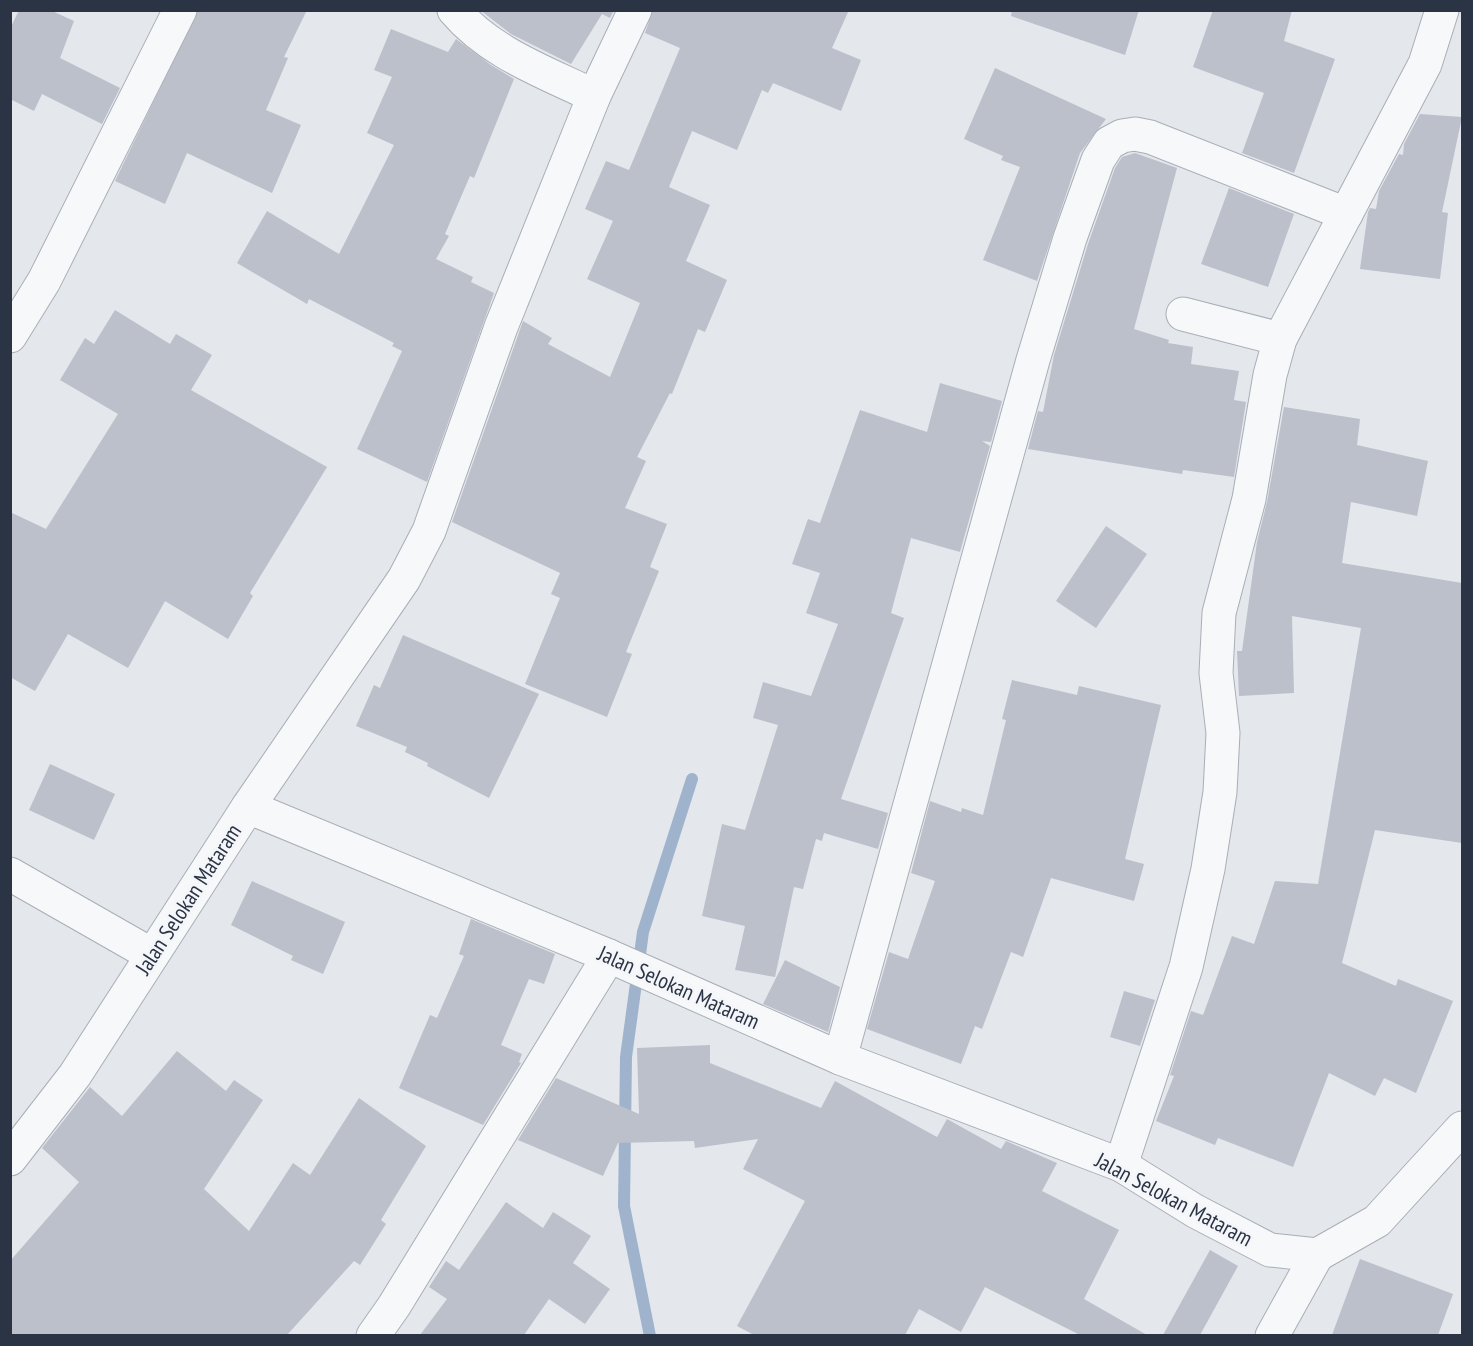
<svg xmlns="http://www.w3.org/2000/svg" width="1473" height="1346" viewBox="0 0 1473 1346" font-family="'PT Sans Narrow',sans-serif">
	<rect width="100%" height="100%" fill="#e4e7ec"/>
	<g fill="none" stroke-linecap="round" stroke-linejoin="round">
		<path stroke="#9fb4cc" stroke-width="12" d="M650,1336L624,1206L626,1057L643,932L692,779"/>
	</g>
	<g fill="#bbc0ca">
		<path d="M19,10H50L74,21L60,58L120,88L102,124L42,94L34,111L10,99V29Z"/>
		<path d="M198,10H307L284,57L288,58L266,110L301,125L272,193L187,153L165,204L115,181Z"/>
		<path d="M480,10H614L610,18L602,14L571,64L511,34Z"/>
		<path d="M653,10H849L832,48L861,60L841,111L773,83L768,93L762,90L737,150L692,131L669,187L710,205L686,261L727,280L705,332L698,329L672,394L670,393L637,457L646,461L625,508L667,524L650,567L659,571L626,652L632,654L607,717L525,684L560,598L551,594L560,573L452,522L523,321L552,338L548,344L610,377L640,303L587,279L613,221L585,209L606,161L629,170L680,48L645,33Z"/>
		<path d="M1012,10H1139L1125,55L1011,16Z"/>
		<path d="M1213,10H1292L1284,41L1335,59L1294,173L1242,153L1264,93L1193,67Z"/>
		<path d="M391,29L448,52L456,39L491,65L514,79L474,178L470,176L445,234L449,236L436,259L473,277L471,282L494,293L427,482L357,449L402,351L392,346L394,343L309,299L307,304L237,263L267,211L339,254L394,145L367,133L392,77L374,70Z"/>
		<path d="M995,68L1106,119L1080,153L1037,281L983,260L1020,167L1001,160L1003,156L964,139Z"/>
		<path d="M1420,114L1462,117L1442,212L1448,213L1440,279L1360,269L1368,212L1370,208L1376,209L1379,191L1399,154L1403,155L1404,144Z"/>
		<path d="M1135,153L1177,168L1134,329L1169,340L1168,343L1193,347L1191,364L1239,371L1234,400L1246,402L1234,477L1183,470L1182,474L1028,449L1038,411L1043,412L1054,355L1088,244L1115,168L1122,157Z"/>
		<path d="M1229,188L1294,214L1268,287L1201,264Z"/>
		<path d="M115,310L170,344L176,334L212,355L191,390L327,467L250,593L253,596L228,639L165,601L128,668L68,634L35,691L10,677V512L46,529L118,414L60,380L85,338L94,344Z"/>
		<path d="M940,383L1002,401L991,442L982,441L990,446L960,552L911,538L891,613L904,618L841,799L888,813L878,849L824,833L822,841L816,839L803,889L794,887L775,977L735,970L745,926L702,916L722,824L745,830L778,725L753,718L763,682L811,696L838,624L806,613L820,573L792,564L808,519L820,523L860,410L927,432Z"/>
		<path d="M1284,407L1360,419L1357,445L1428,461L1417,516L1351,502L1342,563L1462,583V843L1375,830L1342,963L1396,986L1398,979L1453,1001L1416,1093L1384,1078L1375,1096L1329,1073L1293,1167L1218,1138L1215,1145L1156,1121L1174,1076L1170,1075L1191,1011L1203,1015L1232,936L1254,944L1275,881L1318,884L1361,628L1292,616L1294,693L1239,696L1237,651H1242L1257,542L1267,502Z"/>
		<path d="M1106,526L1147,554L1096,628L1056,601Z"/>
		<path d="M403,635L539,694L489,798L427,766L428,763L405,752L407,747L356,726L374,685L380,688Z"/>
		<path d="M1012,680L1077,695L1079,686L1161,705L1125,859L1144,864L1134,901L1051,878L1023,957L1011,952L982,1029L975,1026L961,1064L867,1029L889,952L908,959L935,881L911,873L930,801L961,812L962,808L983,815L1006,720L1002,719Z"/>
		<path d="M50,764L115,794L94,840L29,810Z"/>
		<path d="M252,881L345,922L323,974L291,960L293,956L231,925Z"/>
		<path d="M471,919L555,954L544,984L529,979L501,1045L522,1054L519,1062L521,1063L483,1125L399,1088L430,1015L437,1018L464,956L459,954Z"/>
		<path d="M785,960L840,987L828,1032L763,1004Z"/>
		<path d="M1124,991L1155,1000L1140,1046L1110,1037Z"/>
		<path d="M710,1045V1063L821,1108L835,1081L937,1137L947,1119L1001,1149L1006,1141L1057,1163L1042,1191L1119,1230L1084,1299L1147,1335H1080L985,1287L961,1332L919,1309L905,1335H754L737,1326L805,1201L743,1169L758,1139L695,1148L694,1141L618,1143L603,1176L518,1140L556,1078L639,1114L637,1048Z"/>
		<path d="M177,1051L226,1091L234,1080L263,1100L204,1189L249,1231L293,1163L310,1175L359,1098L426,1146L381,1220L386,1224L360,1265L354,1261L287,1335H10V1261L79,1182L42,1148L90,1087L122,1116Z"/>
		<path d="M506,1202L543,1228L553,1212L591,1236L573,1263L610,1289L585,1324L549,1299L524,1335H420L447,1299L429,1287L446,1261L459,1270Z"/>
		<path d="M1210,1250L1238,1266L1200,1335H1163Z"/>
		<path d="M1360,1259L1453,1294L1438,1335H1332Z"/>
	</g>
	<g fill="none" stroke-linecap="round" stroke-linejoin="round">
		<g stroke="#a9aeb7" stroke-width="35">
			<g id="minor">
				<path d="M454,10C490,53 545,72 594,96"/>
				<path d="M1183,314L1280,339"/>
				<path d="M10,336L44,281L180,10"/>
				<path d="M248,807L404,579L429,531L501,327L594,96L635,10"/>
				<path d="M10,874L152,955"/>
				<path d="M840,1058L1033,360L1070,238L1098,160L1109,143L1122,136L1135,134L1150,137L1346,214"/>
				<path d="M10,1159L75,1075L248,807L609,956L840,1058L1121,1165L1195,1211L1270,1250L1317,1255L1377,1221L1462,1128"/>
				<path d="M1121,1165L1186,967L1208,869L1220,792L1223,733L1216,673L1219,613L1249,499L1270,375L1280,339L1425,64L1442,10"/>
				<path d="M373,1336L394,1306L609,956"/>
				<path d="M1272,1336L1317,1255"/>
			</g>
		</g>
		<use href="#minor" stroke="#f7f8fa" stroke-width="33"/>
	</g>
	<g text-anchor="middle" stroke-width="6" stroke-linejoin="round" paint-order="stroke">
		<g font-size="22" fill="#2b3445" stroke="#f4f6f9">
			<text transform="translate(188 899) rotate(-57)" y="8">Jalan Selokan Mataram</text>
			<text transform="translate(679 987) rotate(24)" y="8">Jalan Selokan Mataram</text>
			<text transform="translate(1174 1199) rotate(28)" y="8">Jalan Selokan Mataram</text>
		</g>
	</g>
	<rect width="1473" height="1346" fill="none" stroke="#2b3445" stroke-width="24"/>
</svg>
